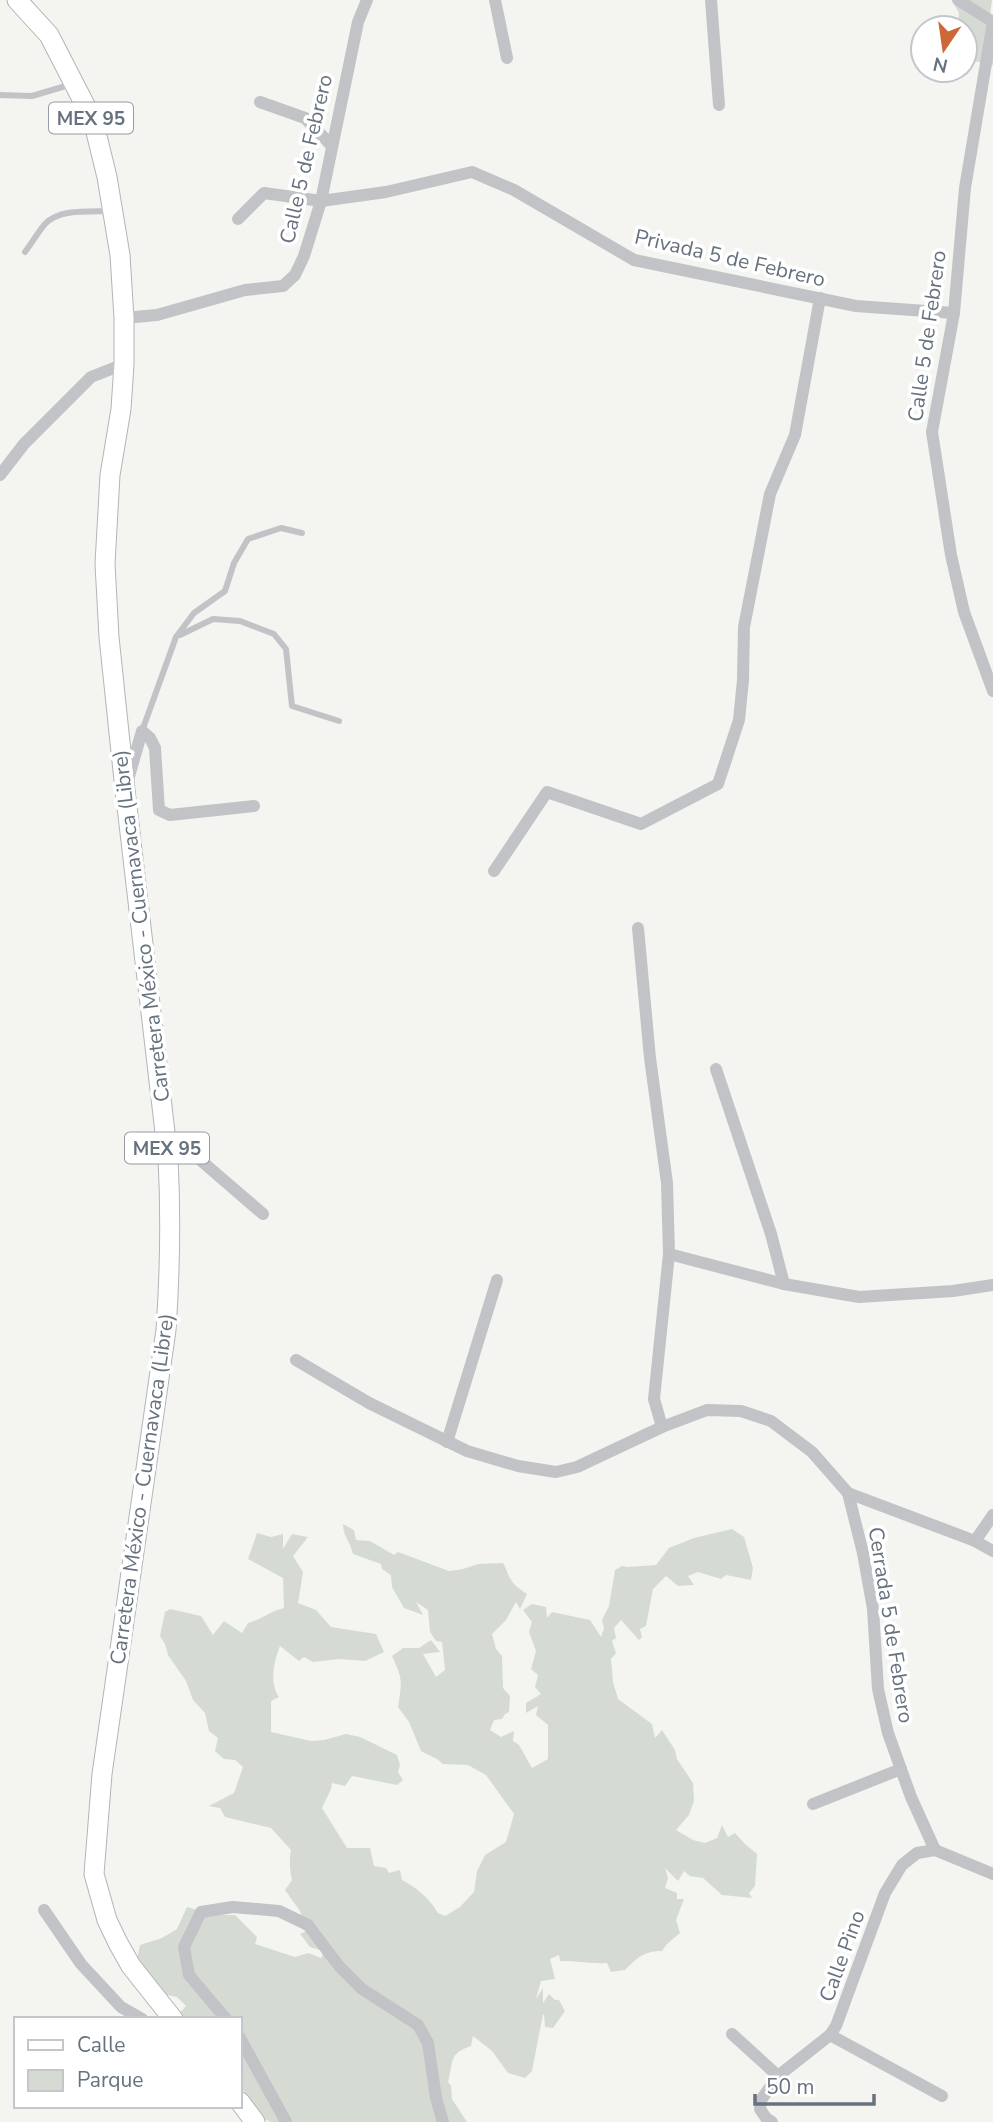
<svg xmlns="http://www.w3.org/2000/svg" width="993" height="2122" viewBox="0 0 993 2122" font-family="'Nunito Sans',sans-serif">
	<rect width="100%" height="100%" fill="#f4f5f1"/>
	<g fill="#d5dbd3">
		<path d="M952,0H992L990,15L993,17V65L965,59L967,49L965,48V28H958L959,13Z"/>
		<path d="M343,1524L354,1530L356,1540L370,1541L394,1555L398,1552L449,1571L463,1569L478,1564L503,1563C507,1569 507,1573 510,1578C514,1586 520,1589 527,1594L520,1609L516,1602L506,1620L492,1634L496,1649L502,1656L503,1688L510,1696L509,1712L505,1714L502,1719L494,1720L490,1730L501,1737L514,1731L513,1741L519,1745L532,1768L548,1759V1725L536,1715L538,1706L526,1713V1703L541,1694L535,1687L538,1675L531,1669L536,1651L529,1632L532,1622L523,1610L532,1604L546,1607L547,1618L552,1612L590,1620L601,1637L604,1628L602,1620L609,1606L615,1570L622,1566L627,1567L656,1565L669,1548L694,1538L732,1529L744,1537L753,1568L751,1580L726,1575L721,1579L698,1572L688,1576L694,1585L678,1586L666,1576L653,1589L646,1626L640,1629L642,1637L639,1640L621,1620L614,1628L616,1638L612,1641L616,1653L611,1659L613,1682L618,1699L652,1724L655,1738L662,1730L675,1750L677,1759L693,1783L694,1801L689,1815L676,1830L693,1840L705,1843L717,1838L722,1825L728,1837L735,1833L745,1844L757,1854L755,1886L749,1893L752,1898L722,1895L703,1878L690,1876L684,1871L678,1881L665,1868L668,1878L665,1888L677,1893V1899H684L676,1920L680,1933L667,1944L662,1951C644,1951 637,1958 625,1970L611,1972L607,1963C592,1964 576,1961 560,1961L559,1955L550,1959L555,1979L541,1981L536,1999L543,1988V2003L549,1994L555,2000H559L565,2011L553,2028L545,2027L544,2015L543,2014L532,2071L525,2078L508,2073L492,2051L473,2036L471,2046C448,2054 454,2061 448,2082L451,2086L452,2099L467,2122H271L254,2114C251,2102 244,2095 240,2083V2019H179L177,2016L186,2006L177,1997L162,1994L137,1959L140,1945L162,1938L177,1929L187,1907L197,1910L203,1915H235L257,1937L255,1944L295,1957L308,1953L321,1958L324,1951L310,1947L300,1934L306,1931L300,1911L285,1890L292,1880C290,1873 289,1858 291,1850L271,1828L225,1817L220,1808L209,1806L234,1793L243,1767L235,1760L224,1759L215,1751L218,1738L209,1731L205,1713L193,1700L186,1681L168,1655L165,1644L160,1636L165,1612L170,1609L201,1616L213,1635L224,1621L242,1633L248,1623C261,1620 270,1611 284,1608L283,1578L248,1559L257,1533L271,1537L283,1534V1549L292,1534L308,1537L293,1556L303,1572L298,1603L316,1610L331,1627L376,1634L384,1652L365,1661L339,1659L313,1662L304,1657L299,1661L280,1646C274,1661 269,1683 279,1697L271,1701V1732L311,1741L324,1740L346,1734L360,1737L397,1755L400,1765L398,1772L403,1780L397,1785L352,1776L345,1786L332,1783L331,1789L322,1808L347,1848H370L374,1866L386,1868L389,1873L400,1870L402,1880C416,1887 430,1899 438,1913L445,1916L460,1907L474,1892L477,1871L485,1855L506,1842L514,1814L486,1775L468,1765L443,1764L437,1759L421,1751L409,1722L398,1707C402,1681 403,1680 392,1656L403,1648H419L431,1640L440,1652L423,1654L436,1677L445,1670L442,1642L436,1641L430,1632L428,1610L416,1602L423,1615L404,1608L392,1587L391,1575L382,1569L381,1564L353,1554C350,1541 343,1536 343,1524Z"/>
	</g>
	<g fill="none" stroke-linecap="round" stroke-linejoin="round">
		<g stroke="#b2b5b9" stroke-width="21">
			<g id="primary">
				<path d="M17,0L49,35L84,103L94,124L107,177L120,255L124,318V364L121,409L110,475L105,564L109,637L125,790L168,1158C171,1216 170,1272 166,1330L102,1774L94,1874L107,1920L118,1943L131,1966L173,2019"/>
				<path d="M240,2102L255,2122"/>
			</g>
		</g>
		<g stroke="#c1c3c6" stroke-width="6">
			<path d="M0,95L32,96L69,85"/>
			<path d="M25,252C32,243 38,232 45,224C60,208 91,212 111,211"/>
			<path d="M180,635L213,619L240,621L274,634L286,649L292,706L339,721"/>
			<path d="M142,731L176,637L194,613L225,591L234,563L248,539L281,528L302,533"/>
		</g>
		<g stroke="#c1c3c6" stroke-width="12">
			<path d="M495,0L507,58"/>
			<path d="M711,0L719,105"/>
			<path d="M958,0L993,22L965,188L954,313L932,432L951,555L964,612L993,691"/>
			<path d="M260,102L305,118L331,145"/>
			<path d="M238,219L264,193L321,201L386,192L472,172L514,190L634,260L856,306L954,313"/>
			<path d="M124,318L157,315L245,290L283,286L295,275L304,256L321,201L358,22L367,0"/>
			<path d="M0,475L24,444L91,377L124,364"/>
			<path d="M128,780L142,731L150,738L155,748L159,810L170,815L254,806"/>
			<path d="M494,871L547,792L641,824L718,784L739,720L743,680L744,627L770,494L795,435L820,298"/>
			<path d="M638,928L650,1058L667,1183L669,1254L654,1399L662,1427"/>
			<path d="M716,1069L771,1234L784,1284"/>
			<path d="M168,1158H198L263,1214"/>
			<path d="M669,1254L784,1284L859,1297L953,1291L993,1285"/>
			<path d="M296,1360L369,1403L467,1451L518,1466L556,1472L577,1467L662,1427L707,1410L741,1411L771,1421L812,1452L848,1493L863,1553L873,1609L878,1689L888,1733L911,1797L935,1850L993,1874"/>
			<path d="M447,1442L497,1280"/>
			<path d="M848,1493L975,1541L993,1515"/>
			<path d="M975,1541L993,1551"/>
			<path d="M813,1804L901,1769"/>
			<path d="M44,1910L81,1964L121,2007L142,2019"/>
			<path d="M226,2019L189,1975L184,1947L201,1912L233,1907L279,1911L308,1925L339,1966L362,1989L418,2025L428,2043L436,2098L443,2122"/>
			<path d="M732,2034L778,2076L761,2100L760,2109L766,2118L772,2122"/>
			<path d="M830,2035L942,2096"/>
			<path d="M240,2038L286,2122"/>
			<path d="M778,2076L830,2035L836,2026L885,1893L902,1865L917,1853L935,1850"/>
		</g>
		<use href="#primary" stroke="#fff" stroke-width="19"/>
	</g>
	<g text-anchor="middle" stroke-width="7" stroke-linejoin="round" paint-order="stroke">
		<g fill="#fff" stroke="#959ca5" stroke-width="2">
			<rect x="49" y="102.5" width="84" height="31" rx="5"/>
			<rect x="125" y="1132.5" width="84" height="31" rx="5"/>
		</g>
		<g font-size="19" font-weight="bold" fill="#67727f">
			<text x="91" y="125">MEX 95</text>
			<text x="167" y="1155">MEX 95</text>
		</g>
		<g font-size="21" fill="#67727f" stroke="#fff">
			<text transform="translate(306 159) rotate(-77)" y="7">Calle 5 de Febrero</text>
			<text transform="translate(730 258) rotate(13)" y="7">Privada 5 de Febrero</text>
			<text transform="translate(927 336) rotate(-82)" y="7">Calle 5 de Febrero</text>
			<text transform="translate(141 926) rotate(-97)" y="7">Carretera México - Cuernavaca (Libre)</text>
			<text transform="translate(142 1489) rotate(-82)" y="7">Carretera México - Cuernavaca (Libre)</text>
			<text transform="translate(891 1625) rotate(81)" y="7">Cerrada 5 de Febrero</text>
			<text transform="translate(842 1956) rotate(-70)" y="7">Calle Pino</text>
		</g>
	</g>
	<rect x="14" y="2017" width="228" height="91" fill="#ffffff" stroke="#c2c7cc" stroke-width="2"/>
	<rect x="28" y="2040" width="35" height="10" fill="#ffffff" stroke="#c2c7cc" stroke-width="2"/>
	<text x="77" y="2052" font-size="21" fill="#67727f">Calle</text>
	<rect x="28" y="2070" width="35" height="21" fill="#d5dbd3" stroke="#c2c7cc" stroke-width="2"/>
	<text x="77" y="2087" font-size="21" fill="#67727f">Parque</text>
	<g transform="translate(944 49) rotate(193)"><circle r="33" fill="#ffffff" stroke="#c2c7cc" stroke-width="2"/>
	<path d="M0-5L12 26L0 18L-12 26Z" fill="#cd6939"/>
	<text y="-10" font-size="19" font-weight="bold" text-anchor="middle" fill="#67727f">N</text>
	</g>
	<path d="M755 2094v10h119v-10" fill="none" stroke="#67727f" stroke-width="3.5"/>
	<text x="766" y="2094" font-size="21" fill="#67727f" stroke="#ffffff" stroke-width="5" paint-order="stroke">50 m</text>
</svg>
